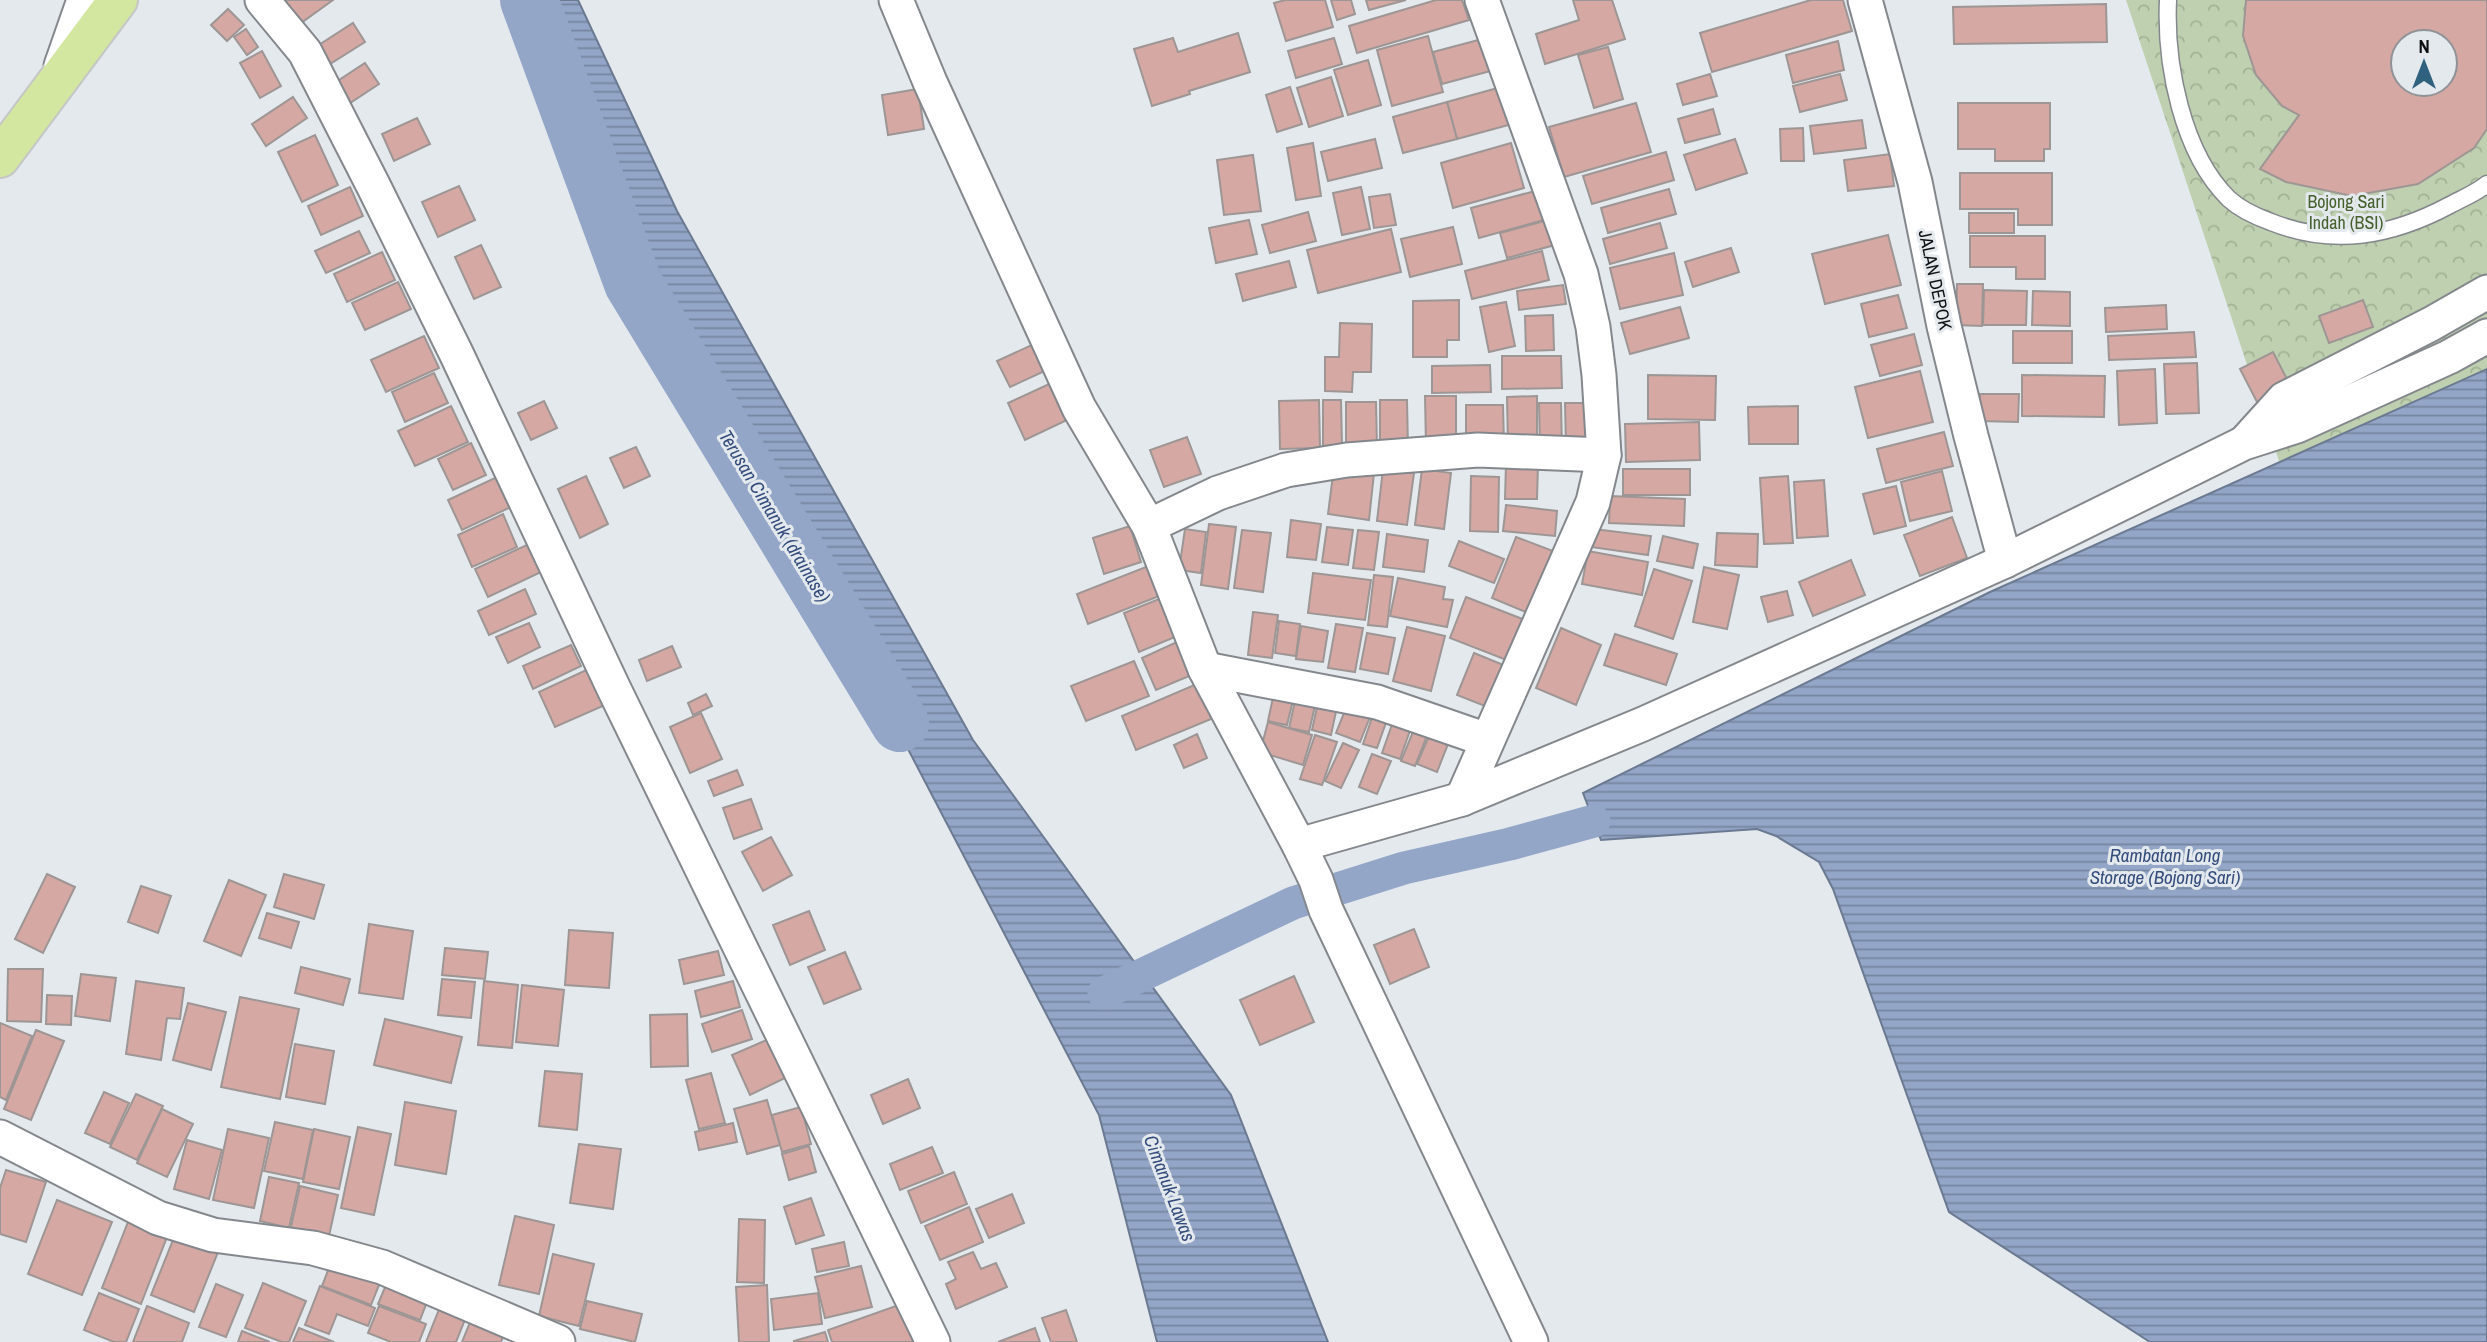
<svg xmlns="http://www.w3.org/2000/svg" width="2487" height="1342" viewBox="0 0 2487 1342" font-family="'Archivo Narrow',sans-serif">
	<defs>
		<pattern id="forest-crowns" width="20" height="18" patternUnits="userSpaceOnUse" patternTransform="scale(1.75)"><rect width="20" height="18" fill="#bed0af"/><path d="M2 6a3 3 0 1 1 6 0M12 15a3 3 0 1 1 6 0" fill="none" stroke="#a2b296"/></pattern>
		<pattern id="water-rules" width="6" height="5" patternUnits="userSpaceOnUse" patternTransform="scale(1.75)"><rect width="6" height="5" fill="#93a6c7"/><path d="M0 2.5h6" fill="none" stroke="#7686a0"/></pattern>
	</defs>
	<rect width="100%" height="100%" fill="#e4e9ee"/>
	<path fill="url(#forest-crowns)" fill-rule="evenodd" d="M2126,0H2487V376L2281,467ZM2403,42H2445V84H2403Z"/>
	<g fill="url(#water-rules)" stroke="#6b7991" stroke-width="2">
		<path d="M517,0H578L677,211L973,740L1231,1095L1328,1342H1157L1099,1115Z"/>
		<path d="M2487,369V1342H2150L1949,1212L1833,889L1819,862L1776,836L1757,829L1601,840L1583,793L1990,592Z"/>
	</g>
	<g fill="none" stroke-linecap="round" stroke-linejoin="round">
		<path stroke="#93a6c7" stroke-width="33" d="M1104,993L1293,903L1404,868L1510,844L1594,821"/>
		<path stroke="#93a6c7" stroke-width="58" d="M529,0L633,283L900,723"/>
	</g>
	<g fill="#d5a8a3" stroke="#9d9695" stroke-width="2" fill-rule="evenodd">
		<path d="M284,0H333L301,23Z"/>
		<path d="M1285,0H1325L1333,27L1286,41L1274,3Z"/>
		<path d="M1331,0H1351L1355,14L1337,20Z"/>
		<path d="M1366,0H1406L1369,10Z"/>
		<path d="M1436,0H1462L1469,20L1357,53L1349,26Z"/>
		<path d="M1573,0H1612L1625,39L1545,64L1536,34L1579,20Z"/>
		<path d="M1811,0H1843L1852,31L1712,72L1700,33Z"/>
		<path d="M2246,0H2487V129L2474,148L2418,184L2352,196L2286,182L2260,169L2299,115L2282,106L2256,75L2243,36ZM2403,42H2445V84H2403Z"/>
		<path d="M2106,4L2107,42L1954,44L1953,7Z"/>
		<path d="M228,9L244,25L227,41L211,25Z"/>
		<path d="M353,23L365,42L322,69L311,50Z"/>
		<path d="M246,29L258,47L247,55L234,37Z"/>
		<path d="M1238,33L1250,72L1189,91L1190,94L1152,106L1134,49L1173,38L1178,52Z"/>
		<path d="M1428,36L1443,92L1392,106L1377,50Z"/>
		<path d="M1334,38L1342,64L1296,78L1288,51Z"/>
		<path d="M1486,38L1494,70L1442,84L1433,52Z"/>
		<path d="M1838,41L1844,70L1793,83L1786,55Z"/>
		<path d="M1608,47L1623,99L1594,108L1578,55Z"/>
		<path d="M262,51L281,86L260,98L240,63Z"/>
		<path d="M1368,60L1381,105L1348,115L1334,70Z"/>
		<path d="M365,63L379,84L350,103L336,82Z"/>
		<path d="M1710,74L1717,96L1683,105L1677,84Z"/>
		<path d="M1840,74L1847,100L1800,112L1793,86Z"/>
		<path d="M1331,77L1343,116L1309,127L1297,88Z"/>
		<path d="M1512,84L1523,121L1457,139L1447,102Z"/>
		<path d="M1290,87L1302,124L1277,132L1266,95Z"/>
		<path d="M918,89L924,129L888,135L882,95Z"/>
		<path d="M293,97L307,118L266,146L252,124Z"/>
		<path d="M1447,102L1457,139L1403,153L1393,117Z"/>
		<path d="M1636,103L1651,152L1564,177L1549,127Z"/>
		<path d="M1958,103H2050V149H2044V161H1995V149H1958Z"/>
		<path d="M1713,109L1720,134L1685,143L1678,119Z"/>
		<path d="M417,118L430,144L394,161L382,134Z"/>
		<path d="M1862,120L1866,148L1814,154L1810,126Z"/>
		<path d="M1803,128L1804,161H1781L1780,129Z"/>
		<path d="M315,135L338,185L302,202L278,152Z"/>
		<path d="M1375,139L1382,168L1328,181L1321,152Z"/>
		<path d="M1735,139L1747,173L1696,190L1684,155Z"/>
		<path d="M1313,143L1321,196L1296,200L1287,148Z"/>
		<path d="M1511,143L1524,188L1453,208L1441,163Z"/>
		<path d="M1666,152L1674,180L1592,204L1583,176Z"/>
		<path d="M1890,154L1894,186L1848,191L1844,160Z"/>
		<path d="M1253,155L1261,211L1224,215L1217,160Z"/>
		<path d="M1960,173H2052V225H2018V209H1960Z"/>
		<path d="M459,186L475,220L438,237L422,202Z"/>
		<path d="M350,187L363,216L321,235L308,206Z"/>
		<path d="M1361,187L1370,229L1342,235L1333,193Z"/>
		<path d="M1669,189L1676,214L1608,233L1601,208Z"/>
		<path d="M1535,191L1544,220L1479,238L1471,208Z"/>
		<path d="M1390,194L1396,225L1374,228L1369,197Z"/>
		<path d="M1308,212L1316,241L1270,253L1262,225Z"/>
		<rect x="1969" y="213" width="45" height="20"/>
		<path d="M1249,220L1257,254L1216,263L1209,228Z"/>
		<path d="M1548,220L1555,245L1507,258L1500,233Z"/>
		<path d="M1660,223L1667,248L1610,264L1603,239Z"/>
		<path d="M1453,227L1462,264L1410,277L1401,239Z"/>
		<path d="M1391,229L1401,272L1318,293L1307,250Z"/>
		<path d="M359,231L370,253L326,273L315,251Z"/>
		<path d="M1888,235L1901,285L1825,304L1812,254Z"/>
		<path d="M1970,236H2045V279H2016V267H1970Z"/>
		<path d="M481,245L501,287L474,299L455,257Z"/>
		<path d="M1731,248L1739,272L1693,287L1685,262Z"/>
		<path d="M1542,251L1549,280L1472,299L1465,271Z"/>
		<path d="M382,252L395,280L347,302L334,274Z"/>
		<path d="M1674,253L1683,295L1620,309L1610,268Z"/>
		<path d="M1289,261L1296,287L1243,301L1236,274Z"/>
		<path d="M398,282L411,309L365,330L352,303Z"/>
		<path d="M1957,284H1983L1982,326L1956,325Z"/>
		<path d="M1563,285L1566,304L1519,310L1517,291Z"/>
		<path d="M1984,290L2027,291L2026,325H1983Z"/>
		<path d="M2033,291L2070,292V326L2032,325Z"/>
		<path d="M1898,295L1907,328L1869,337L1861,304Z"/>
		<path d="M1459,300V340H1447V357H1413V301Z"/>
		<path d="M2363,300L2373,327L2329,343L2319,316Z"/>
		<path d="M1506,302L1515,346L1489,352L1480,307Z"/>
		<path d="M2166,305L2167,329L2106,332L2105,308Z"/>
		<path d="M1680,307L1689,338L1630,354L1621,323Z"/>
		<path d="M1553,315L1554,350L1526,351L1525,316Z"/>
		<path d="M1340,323L1372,324L1371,372H1353L1352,392L1325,391V357H1339Z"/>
		<rect x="2013" y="331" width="59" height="32"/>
		<path d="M2194,332L2196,357L2109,360L2108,336Z"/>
		<path d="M1914,334L1922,365L1880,376L1871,345Z"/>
		<path d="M424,336L439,368L386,392L371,360Z"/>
		<path d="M1036,343L1049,369L1010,387L997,361Z"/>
		<path d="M2273,352L2290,385L2257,402L2240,369Z"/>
		<path d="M1502,356H1561L1562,388L1502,389Z"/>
		<path d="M2197,363L2199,413L2166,414L2164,364Z"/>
		<path d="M1490,365L1491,392L1432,393V366Z"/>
		<path d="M2155,369L2157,423L2119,425L2117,371Z"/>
		<path d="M1920,371L1933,422L1868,438L1855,387Z"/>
		<path d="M434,373L448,403L405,422L392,392Z"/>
		<path d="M1648,375L1716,376L1715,420L1648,419Z"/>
		<path d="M2022,375L2105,376L2104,417L2022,416Z"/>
		<path d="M1049,384L1067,420L1025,440L1008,403Z"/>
		<path d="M1980,394H2019L2018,422L1979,421Z"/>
		<path d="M1425,396H1456V445L1426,446Z"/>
		<path d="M1537,396V448H1508L1507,397Z"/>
		<path d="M1319,400L1320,448L1280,449L1279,401Z"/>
		<path d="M1323,400H1341L1342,446H1323Z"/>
		<path d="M1380,400H1407L1408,448H1380Z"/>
		<path d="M544,401L557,428L531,440L518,413Z"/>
		<path d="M1346,402H1376L1377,447H1346Z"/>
		<path d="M1539,403H1561L1562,448H1540Z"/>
		<path d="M1565,403H1586V447H1566Z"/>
		<path d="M1466,405H1503L1504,444L1466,445Z"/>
		<path d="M451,406L468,442L415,466L398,431Z"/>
		<path d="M1798,406V444H1749L1748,407Z"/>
		<path d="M1699,422L1700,460L1626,462L1625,424Z"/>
		<path d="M1944,432L1953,466L1886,483L1877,449Z"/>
		<path d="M1187,437L1201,474L1164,487L1150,450Z"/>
		<path d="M471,443L486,475L453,490L438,459Z"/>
		<path d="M636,447L650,476L624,488L610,458Z"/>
		<path d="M1506,464H1538L1537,499H1505Z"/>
		<path d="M1334,467L1374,473L1369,520L1328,514Z"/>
		<path d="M1383,469L1414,473L1407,525L1377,521Z"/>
		<path d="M1422,469L1451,473L1444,529L1415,525Z"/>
		<rect x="1623" y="469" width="67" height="26"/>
		<path d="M1942,471L1952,511L1910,521L1901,482Z"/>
		<path d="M586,476L608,524L580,538L558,489Z"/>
		<path d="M1471,476L1499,477L1498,532L1470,531Z"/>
		<path d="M1788,476L1793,543L1764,544L1760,478Z"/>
		<path d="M497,477L511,507L462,530L448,500Z"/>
		<path d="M1824,480L1828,536L1797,538L1794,482Z"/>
		<path d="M1896,486L1906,526L1874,534L1863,494Z"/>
		<path d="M1610,496L1685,499L1684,526L1609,523Z"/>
		<path d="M1506,505L1557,511L1555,536L1503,531Z"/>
		<path d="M503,514L517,547L472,567L458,535Z"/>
		<path d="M1952,517L1967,558L1920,576L1904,535Z"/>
		<path d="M1291,520L1321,524L1316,560L1287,557Z"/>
		<path d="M1209,524L1236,527L1228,589L1201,585Z"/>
		<path d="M1130,526L1141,562L1104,574L1093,538Z"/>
		<path d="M1327,527L1353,530L1348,565L1322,562Z"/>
		<path d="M1185,529L1206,532L1201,573L1179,570Z"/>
		<path d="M1594,529L1651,536L1648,555L1591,547Z"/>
		<path d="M1242,530L1271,533L1263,592L1234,588Z"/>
		<path d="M1358,530L1379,532L1374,570L1353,568Z"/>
		<path d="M1717,533L1758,534L1757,567L1715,565Z"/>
		<path d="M1387,534L1428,540L1424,572L1383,567Z"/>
		<path d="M1663,536L1698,544L1693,568L1657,561Z"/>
		<path d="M1516,537L1553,551L1528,613L1492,598Z"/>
		<path d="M1459,541L1504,559L1494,583L1449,566Z"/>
		<path d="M529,544L541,572L488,597L475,569Z"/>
		<path d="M1588,551L1648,562L1642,595L1582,584Z"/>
		<path d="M1851,560L1865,595L1813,616L1799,582Z"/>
		<path d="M1151,565L1162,595L1088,624L1077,594Z"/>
		<path d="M1704,567L1739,575L1727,629L1693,622Z"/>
		<path d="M1654,569L1692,581L1673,639L1635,626Z"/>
		<path d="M1313,573L1371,580L1365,620L1308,613Z"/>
		<path d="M1374,575L1393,577L1387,627L1368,625Z"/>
		<path d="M1398,578L1445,587L1443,599L1453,600L1447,627L1390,616Z"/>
		<path d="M525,589L536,614L489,635L478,611Z"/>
		<path d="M1787,591L1793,615L1768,622L1761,597Z"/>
		<path d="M1466,597L1525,620L1509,661L1450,638Z"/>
		<path d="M1159,599L1175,637L1139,652L1124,613Z"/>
		<path d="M1253,612L1278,615L1272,658L1248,655Z"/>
		<path d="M1279,621L1300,624L1296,656L1275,653Z"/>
		<path d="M529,623L540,647L508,663L496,637Z"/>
		<path d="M1336,624L1363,628L1355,672L1328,668Z"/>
		<path d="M1301,626L1328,631L1323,662L1296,659Z"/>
		<path d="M1407,627L1445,636L1431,691L1393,681Z"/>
		<path d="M1561,628L1601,645L1576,705L1536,688Z"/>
		<path d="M1367,633L1395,638L1388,674L1360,669Z"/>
		<path d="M1615,634L1677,654L1666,685L1604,665Z"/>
		<path d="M1179,641L1194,674L1156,690L1142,658Z"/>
		<path d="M571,645L581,666L533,689L523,666Z"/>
		<path d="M672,646L681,667L647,681L639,660Z"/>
		<path d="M1474,653L1506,666L1490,708L1457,695Z"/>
		<path d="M1134,661L1149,696L1086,721L1071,686Z"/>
		<path d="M597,665L614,701L555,727L539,692Z"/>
		<path d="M1206,680L1221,715L1136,750L1122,716Z"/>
		<path d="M1275,688L1295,692L1287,725L1268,721Z"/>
		<path d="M1297,692L1317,697L1309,732L1289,728Z"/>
		<path d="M706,694L712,706L693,715L688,703Z"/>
		<path d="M1319,698L1338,702L1331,735L1312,730Z"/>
		<path d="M1348,703L1372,712L1360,742L1336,733Z"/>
		<path d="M1375,709L1389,714L1377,748L1363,744Z"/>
		<path d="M701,713L722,759L690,773L670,727Z"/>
		<path d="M1395,716L1413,722L1400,759L1382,753Z"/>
		<path d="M1268,722L1312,735L1303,765L1260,752Z"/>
		<path d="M1417,722L1430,728L1415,766L1401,761Z"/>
		<path d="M1197,734L1207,758L1184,768L1174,745Z"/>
		<path d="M1315,735L1337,742L1322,785L1300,779Z"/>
		<path d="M1429,736L1448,744L1437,772L1417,764Z"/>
		<path d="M1343,743L1359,750L1341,788L1325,781Z"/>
		<path d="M1372,754L1391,761L1377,794L1359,787Z"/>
		<path d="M737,770L743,785L714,796L708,781Z"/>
		<path d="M751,799L762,829L734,839L723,808Z"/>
		<path d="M771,837L792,875L763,891L742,852Z"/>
		<path d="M47,874L75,887L43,953L15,939Z"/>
		<path d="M284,874L324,885L314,919L274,907Z"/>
		<path d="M229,880L266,895L241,956L204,941Z"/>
		<path d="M141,886L171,896L158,933L128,922Z"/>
		<path d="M809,911L825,950L790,965L773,925Z"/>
		<path d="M267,913L299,922L291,948L259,938Z"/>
		<path d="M369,924L413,931L403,999L359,993Z"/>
		<path d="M1414,929L1429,967L1390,984L1374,945Z"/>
		<path d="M569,930L613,933L609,988L565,985Z"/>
		<path d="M445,948L488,952L485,979L442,975Z"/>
		<path d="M718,951L724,975L684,984L679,960Z"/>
		<path d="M845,952L861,989L824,1004L808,967Z"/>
		<path d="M301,967L350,979L343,1005L295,993Z"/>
		<path d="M8,969H43L41,1022L7,1021Z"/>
		<path d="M81,974L116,978L110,1021L75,1016Z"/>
		<path d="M1294,976L1314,1022L1260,1045L1240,1000Z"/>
		<path d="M442,979L475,982L471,1018L438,1015Z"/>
		<path d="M136,981L184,988L180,1019L167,1018L161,1060L126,1054Z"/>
		<path d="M484,981L518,985L512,1048L478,1045Z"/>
		<path d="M733,981L740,1007L701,1017L695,991Z"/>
		<path d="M522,985L564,990L558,1046L516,1042Z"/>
		<path d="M47,995L72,996L71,1025L46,1024Z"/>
		<path d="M240,997L299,1009L280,1099L221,1087Z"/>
		<path d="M188,1003L226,1012L211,1070L173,1060Z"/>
		<path d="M742,1010L752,1039L712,1052L702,1024Z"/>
		<path d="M687,1014L688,1066L651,1067L650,1015Z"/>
		<path d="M385,1019L462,1037L451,1083L374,1065Z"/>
		<path d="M0,1023L32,1036L6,1100L0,1097Z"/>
		<path d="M36,1030L64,1041L31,1120L4,1109Z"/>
		<path d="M769,1039L787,1077L750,1095L732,1055Z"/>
		<path d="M295,1044L334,1051L325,1104L286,1097Z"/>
		<path d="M545,1071L582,1074L577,1130L539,1126Z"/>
		<path d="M711,1073L725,1123L699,1129L686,1080Z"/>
		<path d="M908,1079L920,1108L883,1124L871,1095Z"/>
		<path d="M104,1092L129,1103L110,1144L85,1133Z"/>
		<path d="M136,1094L163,1106L137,1160L110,1147Z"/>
		<path d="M767,1100L780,1145L747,1154L734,1109Z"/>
		<path d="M405,1102L456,1111L446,1174L395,1165Z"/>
		<path d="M801,1107L811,1144L782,1152L772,1115Z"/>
		<path d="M162,1109L193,1124L167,1177L137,1163Z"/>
		<path d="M275,1122L313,1130L303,1179L264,1171Z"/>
		<path d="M733,1123L737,1142L699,1150L695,1132Z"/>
		<path d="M358,1127L391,1134L374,1215L341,1208Z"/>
		<path d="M228,1129L269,1138L254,1208L213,1200Z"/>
		<path d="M314,1129L350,1137L339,1189L303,1182Z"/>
		<path d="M187,1140L222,1150L209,1199L174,1189Z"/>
		<path d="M579,1144L621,1149L613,1209L570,1203Z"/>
		<path d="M809,1146L816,1172L789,1180L782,1154Z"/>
		<path d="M932,1147L943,1173L900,1190L890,1164Z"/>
		<path d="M6,1170L46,1182L26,1242L0,1234V1188Z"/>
		<path d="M954,1172L967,1204L921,1223L908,1191Z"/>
		<path d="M269,1177L299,1183L289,1228L260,1221Z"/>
		<path d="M300,1186L338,1195L327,1245L289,1236Z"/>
		<path d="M1012,1194L1024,1223L989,1238L976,1209Z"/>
		<path d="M811,1198L824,1235L796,1244L784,1207Z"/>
		<path d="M57,1200L112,1222L82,1295L28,1274Z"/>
		<path d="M969,1207L983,1242L940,1260L925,1226Z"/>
		<path d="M515,1216L554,1225L539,1294L499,1285Z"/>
		<path d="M739,1219L765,1220L764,1283L737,1282Z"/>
		<path d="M128,1222L167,1237L141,1304L102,1288Z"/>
		<path d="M177,1230L220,1247L194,1312L151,1295Z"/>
		<path d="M844,1242L849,1266L817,1272L812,1249Z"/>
		<path d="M973,1252L981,1269L996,1263L1007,1287L956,1309L946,1284L956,1279L948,1262Z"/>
		<path d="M553,1254L594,1264L579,1326L539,1316Z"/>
		<path d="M334,1255L383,1275L371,1305L322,1286Z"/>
		<path d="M861,1266L872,1307L825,1318L815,1277Z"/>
		<path d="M391,1273L432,1289L420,1320L378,1304Z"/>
		<path d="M263,1283L306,1301L289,1342H282L245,1328Z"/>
		<path d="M216,1284L243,1295L226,1337L199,1327Z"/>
		<path d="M767,1285L769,1342H739L736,1287Z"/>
		<path d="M320,1286L375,1308L368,1326L337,1314L329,1334L305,1325Z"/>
		<path d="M99,1293L139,1309L126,1342H114L84,1330Z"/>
		<path d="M818,1293L822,1324L774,1330L771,1299Z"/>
		<path d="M587,1301L642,1314L635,1342L580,1329Z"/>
		<path d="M910,1301L925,1342H832L828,1330Z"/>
		<path d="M442,1302L468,1312L456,1342H426Z"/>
		<path d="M147,1306L189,1323L182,1342H133Z"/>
		<path d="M379,1306L426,1324L419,1342H391L368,1333Z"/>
		<path d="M475,1310L508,1323L501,1342H462Z"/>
		<path d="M1066,1310L1077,1342H1051L1042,1318Z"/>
		<path d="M299,1328L334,1342H293Z"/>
		<path d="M1035,1328L1040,1342H998Z"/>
		<path d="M242,1331L270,1342H238Z"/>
		<path d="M825,1332L828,1342H794V1341Z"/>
	</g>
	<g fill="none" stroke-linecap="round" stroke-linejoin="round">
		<g stroke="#84888c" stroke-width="19">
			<path id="lane" d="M2168,0C2165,64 2182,153 2229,199C2240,209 2257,217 2271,222C2334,247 2392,236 2450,205C2463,198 2476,193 2487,184"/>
		</g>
		<g stroke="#84888c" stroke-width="37">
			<g id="street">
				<path d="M262,0L305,52L374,187L456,353L614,689L933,1342"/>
				<path d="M896,0L930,82L1079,408L1149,526L1205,669L1299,845"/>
				<path d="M1865,0L1915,182L1944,326L1971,436L2005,561"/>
				<path d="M61,66L84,0"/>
				<path d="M2246,441L2284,399L2431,324L2487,292"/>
				<path d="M1149,526L1218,493L1286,470L1347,460L1478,450L1604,455"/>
				<path d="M1205,669L1377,702L1487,740"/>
				<path d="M1462,799L1593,502L1604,455L1599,375L1593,327L1581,274L1482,0"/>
				<path d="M0,1137L158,1218L213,1235L313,1248L382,1267L558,1342"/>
				<path d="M1531,1342L1326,910L1316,880L1299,845L1462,799L1643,724L2005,561L2244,443L2297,426L2449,357L2487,336"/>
			</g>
		</g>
		<g stroke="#c5c6c6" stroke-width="42">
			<path id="primary" d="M0,158L118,0"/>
		</g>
		<use href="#lane" stroke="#fff" stroke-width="16"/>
		<use href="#street" stroke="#fff" stroke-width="33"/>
		<use href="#primary" stroke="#d4e7a0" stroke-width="38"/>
	</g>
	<g text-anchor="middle" stroke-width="6" stroke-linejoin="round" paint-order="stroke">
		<g font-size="18" fill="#46602b" stroke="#e4e9ee">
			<text x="2346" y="208">Bojong Sari<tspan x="2346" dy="21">Indah (BSI)</tspan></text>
		</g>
		<g font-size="18" fill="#0f1012" stroke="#e4e9ee">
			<text transform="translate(1935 280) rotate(78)" y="6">JALAN DEPOK</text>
		</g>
		<g font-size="19" font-style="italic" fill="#344d7c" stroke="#e4e9ee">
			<text transform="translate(775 516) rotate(59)" y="7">Terusan Cimanuk (drainase)</text>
			<text x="2165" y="862">Rambatan Long<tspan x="2165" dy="22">Storage (Bojong Sari)</tspan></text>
			<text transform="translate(1170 1188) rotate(69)" y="7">Cimanuk Lawas</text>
		</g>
	</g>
	<g transform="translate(2424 63)"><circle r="33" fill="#e4e9ee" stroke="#8f9296" stroke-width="2"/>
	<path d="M0-5L12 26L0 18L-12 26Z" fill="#306280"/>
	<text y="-10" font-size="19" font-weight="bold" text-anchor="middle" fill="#0f1012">N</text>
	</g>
</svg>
